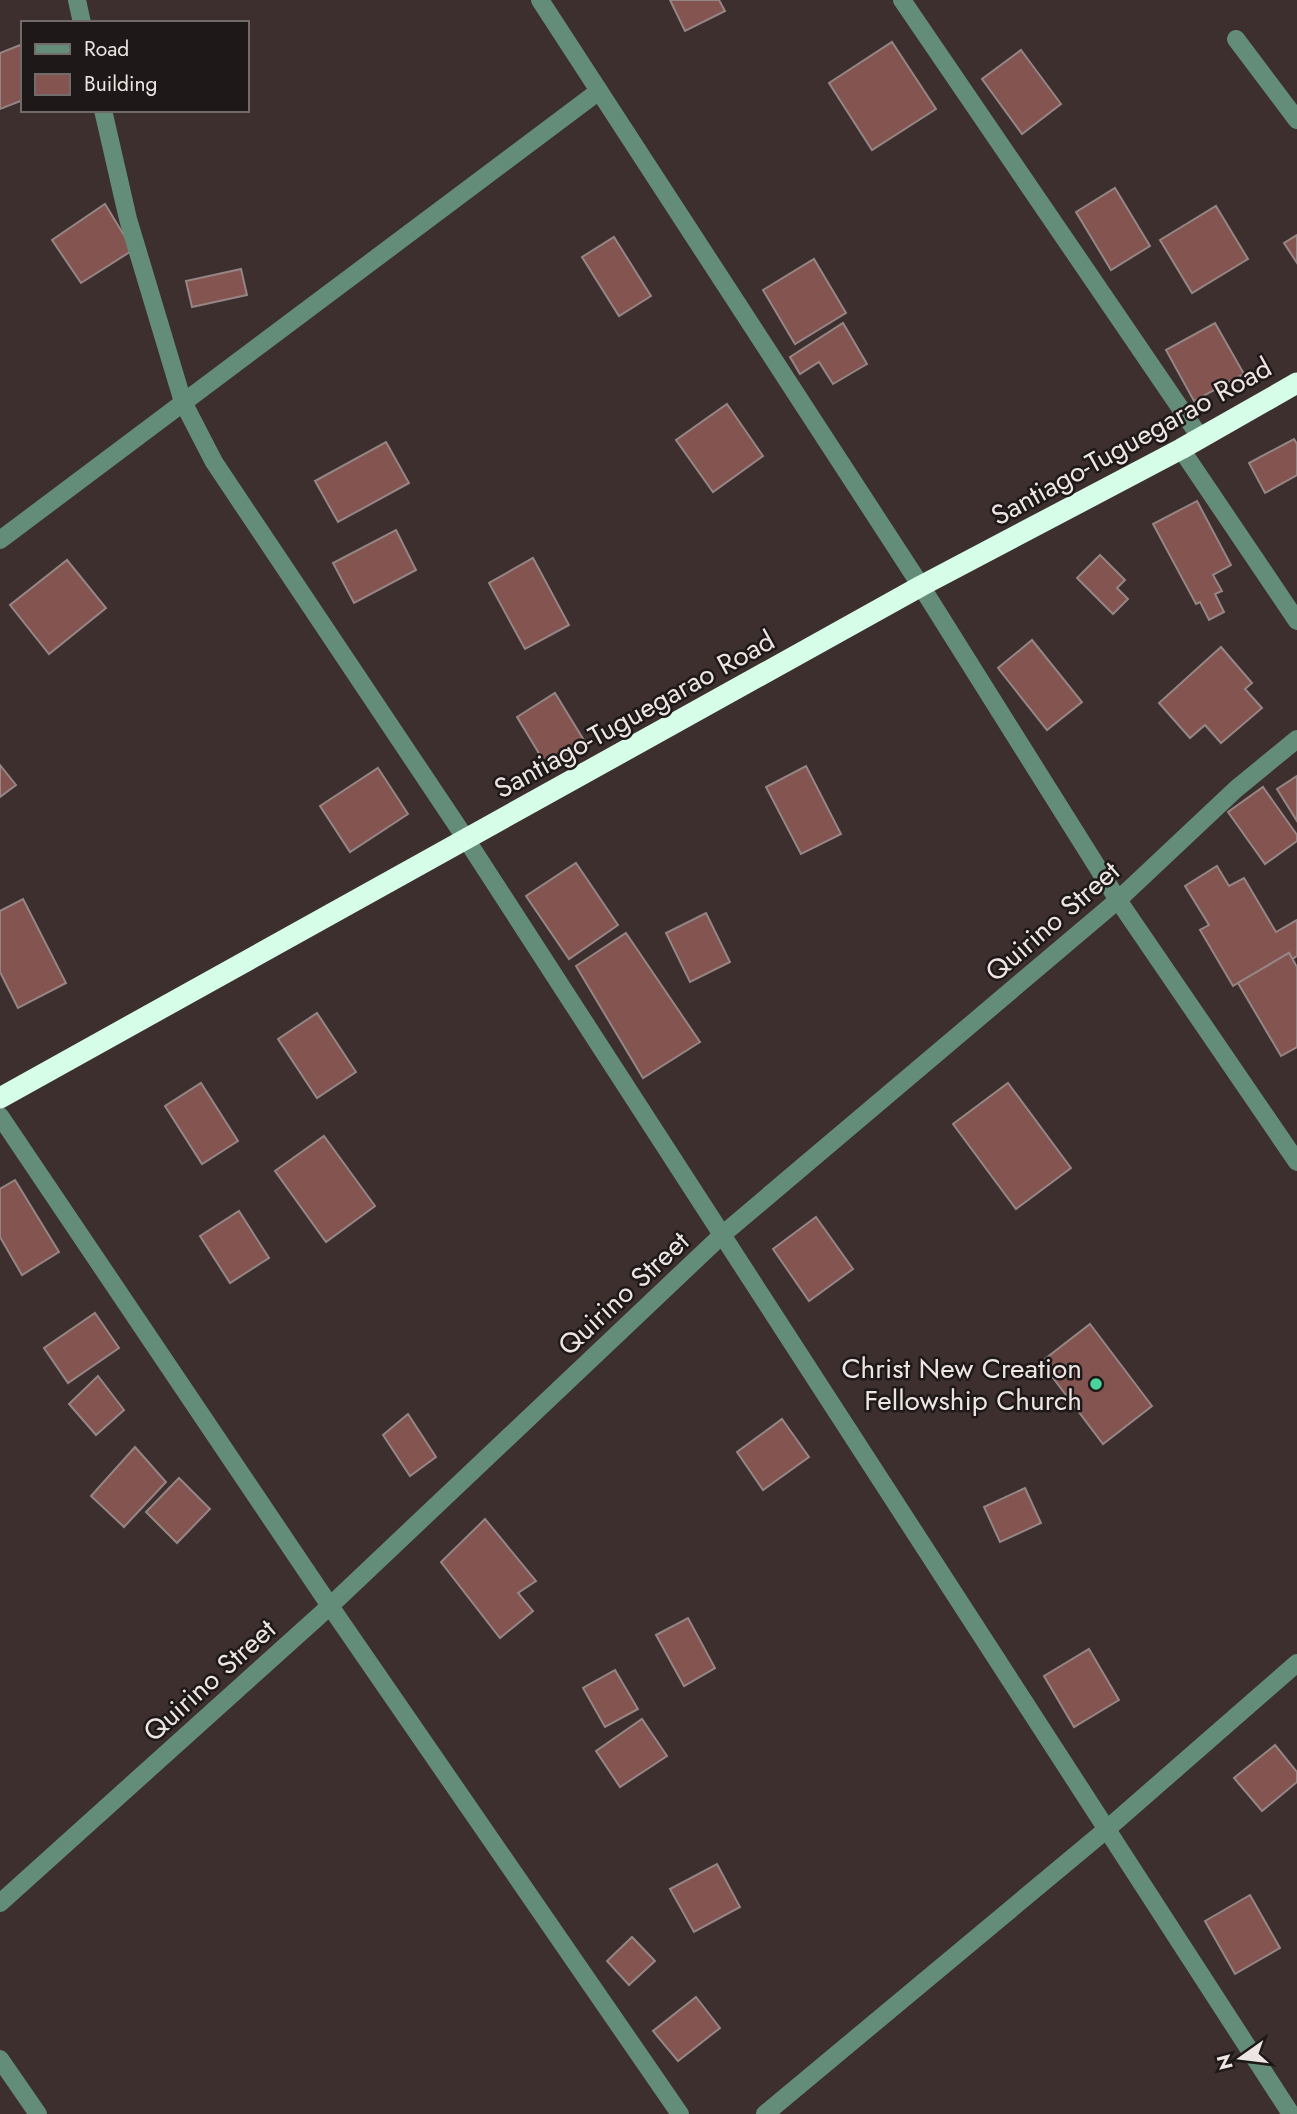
<svg xmlns="http://www.w3.org/2000/svg" width="1297" height="2114" viewBox="0 0 1297 2114" font-family="Jost,sans-serif">
	<rect width="100%" height="100%" fill="#3c2f2e"/>
	<g fill="#835450" stroke="#958685" stroke-width="2">
		<path d="M670,0H719L725,11L685,31Z"/>
		<path d="M892,42L936,109L872,150L829,83Z"/>
		<path d="M20,45L23,52V100L0,109V53Z"/>
		<path d="M1021,50L1061,104L1022,134L982,79Z"/>
		<path d="M1115,188L1150,246L1111,270L1076,212Z"/>
		<path d="M105,204L133,250L81,283L52,240Z"/>
		<path d="M1216,206L1248,259L1192,293L1160,240Z"/>
		<path d="M1297,235V263L1284,243Z"/>
		<path d="M614,237L651,296L619,316L582,257Z"/>
		<path d="M814,259L846,313L795,344L763,290Z"/>
		<path d="M241,269L247,295L192,307L186,281Z"/>
		<path d="M843,323L867,364L833,384L819,362L800,374L790,357Z"/>
		<path d="M1215,323L1244,374L1194,401L1166,350Z"/>
		<path d="M727,404L763,456L713,492L676,440Z"/>
		<path d="M1294,439L1297,444V475L1265,493L1249,463Z"/>
		<path d="M386,442L409,483L338,522L315,481Z"/>
		<path d="M1197,501L1231,565L1213,575L1222,591L1215,594L1224,612L1209,620L1200,602L1196,604L1153,524Z"/>
		<path d="M396,530L416,570L354,603L333,563Z"/>
		<path d="M1100,555L1125,580L1117,588L1128,599L1113,614L1077,578Z"/>
		<path d="M533,558L569,625L525,649L489,583Z"/>
		<path d="M67,560L106,608L49,654L10,605Z"/>
		<path d="M1032,640L1082,702L1047,730L998,668Z"/>
		<path d="M1221,647L1252,683L1245,689L1262,708L1221,743L1205,725L1190,738L1159,703Z"/>
		<path d="M555,693L585,742L546,765L517,717Z"/>
		<path d="M0,765L16,785L0,797Z"/>
		<path d="M806,766L841,834L801,854L766,787Z"/>
		<path d="M378,768L408,814L350,852L320,806Z"/>
		<path d="M1297,776V821L1277,789Z"/>
		<path d="M1263,787L1297,835V841L1265,864L1228,812Z"/>
		<path d="M576,863L618,925L569,959L526,896Z"/>
		<path d="M1217,866L1229,886L1244,878L1276,932L1297,920V956L1292,959L1289,953L1233,986L1200,930L1209,925L1185,886Z"/>
		<path d="M23,899L66,983L18,1008L0,972V911Z"/>
		<path d="M706,913L730,962L690,982L666,933Z"/>
		<path d="M626,933L700,1042L643,1078L576,966Z"/>
		<path d="M1289,953L1297,967V1047L1281,1056L1238,983Z"/>
		<path d="M317,1013L356,1072L317,1098L278,1039Z"/>
		<path d="M201,1083L238,1141L202,1164L165,1106Z"/>
		<path d="M1008,1083L1071,1168L1016,1209L953,1124Z"/>
		<path d="M324,1136L375,1206L326,1242L275,1171Z"/>
		<path d="M15,1180L59,1252L22,1275L0,1237V1189Z"/>
		<path d="M239,1211L269,1258L230,1283L200,1236Z"/>
		<path d="M816,1217L853,1269L809,1301L773,1249Z"/>
		<path d="M95,1313L119,1348L68,1383L44,1348Z"/>
		<path d="M1090,1324L1152,1406L1103,1444L1041,1362Z"/>
		<path d="M98,1376L124,1410L96,1435L69,1404Z"/>
		<path d="M408,1414L436,1457L410,1476L383,1435Z"/>
		<path d="M782,1419L809,1457L763,1490L737,1452Z"/>
		<path d="M135,1447L166,1482L124,1527L91,1496Z"/>
		<path d="M179,1478L210,1509L177,1543L146,1512Z"/>
		<path d="M1025,1488L1041,1523L1000,1542L984,1507Z"/>
		<path d="M485,1519L536,1581L518,1593L533,1611L500,1638L441,1562Z"/>
		<path d="M688,1618L715,1668L684,1686L656,1635Z"/>
		<path d="M1089,1649L1119,1700L1074,1727L1044,1676Z"/>
		<path d="M615,1670L638,1709L605,1727L583,1688Z"/>
		<path d="M642,1719L667,1756L620,1787L596,1751Z"/>
		<path d="M1275,1745L1297,1772V1782L1262,1811L1234,1778Z"/>
		<path d="M717,1864L740,1907L694,1932L670,1889Z"/>
		<path d="M1250,1895L1280,1948L1235,1974L1205,1921Z"/>
		<path d="M632,1937L655,1961L629,1985L607,1961Z"/>
		<path d="M696,1997L720,2028L678,2061L653,2031Z"/>
	</g>
	<g fill="none" stroke-linecap="round" stroke-linejoin="round">
		<g stroke="#648d79" stroke-width="18">
			<path d="M77,0L82,23"/>
			<path d="M540,0L921,586L1118,900L1297,1162"/>
			<path d="M902,0L1200,437"/>
			<path d="M1236,39L1297,120"/>
			<path d="M103,110L128,219L183,402L214,462L466,839L1291,2114"/>
			<path d="M1181,449L1297,621"/>
			<path d="M0,540L599,91"/>
			<path d="M0,1116L330,1606L680,2114"/>
			<path d="M0,1903L330,1606L722,1235L1118,900L1236,789L1297,739"/>
			<path d="M0,2059L38,2114"/>
			<path d="M765,2114L1107,1829L1297,1663"/>
		</g>
		<path stroke="#d6fde8" stroke-width="21" d="M0,1098L921,586L1181,449L1297,383"/>
	</g>
	<circle fill="#4ad49c" stroke="#1e1918" stroke-width="2.5" cx="1096" cy="1384" r="7"/>
	<g text-anchor="middle" stroke-width="5" stroke-linejoin="round" paint-order="stroke">
		<g font-size="28" fill="#ede5e4" stroke="#1e1918">
			<text transform="translate(1131 441) rotate(-29)" y="10">Santiago-Tuguegarao Road</text>
			<text transform="translate(634 714) rotate(-29)" y="10">Santiago-Tuguegarao Road</text>
			<text transform="translate(1052 921) rotate(-41)" y="10">Quirino Street</text>
			<text transform="translate(623 1293) rotate(-43)" y="10">Quirino Street</text>
			<text transform="translate(209 1680) rotate(-42)" y="10">Quirino Street</text>
		</g>
		<g font-size="28" fill="#ede5e4" stroke="#1e1918" text-anchor="end">
			<text x="1082" y="1378">Christ New Creation<tspan x="1082" dy="32">Fellowship Church</tspan></text>
		</g>
	</g>
	<rect x="21" y="21" width="228" height="91" fill="#1e1918" stroke="#716b6a" stroke-width="2"/>
	<rect x="35" y="44" width="35" height="10" fill="#648d79" stroke="#716b6a" stroke-width="2"/>
	<text x="84" y="56" font-size="21" fill="#ede5e4">Road</text>
	<rect x="35" y="74" width="35" height="21" fill="#835450" stroke="#716b6a" stroke-width="2"/>
	<text x="84" y="91" font-size="21" fill="#ede5e4">Building</text>
	<g transform="translate(1241 2058) rotate(256)" stroke="#1e1918" stroke-width="5" paint-order="stroke">
	<path d="M0-5L12 26L0 18L-12 26Z" fill="#ede5e4"/>
	<text y="-10" font-size="19" font-weight="bold" text-anchor="middle" fill="#ede5e4">N</text>
	</g>
</svg>
